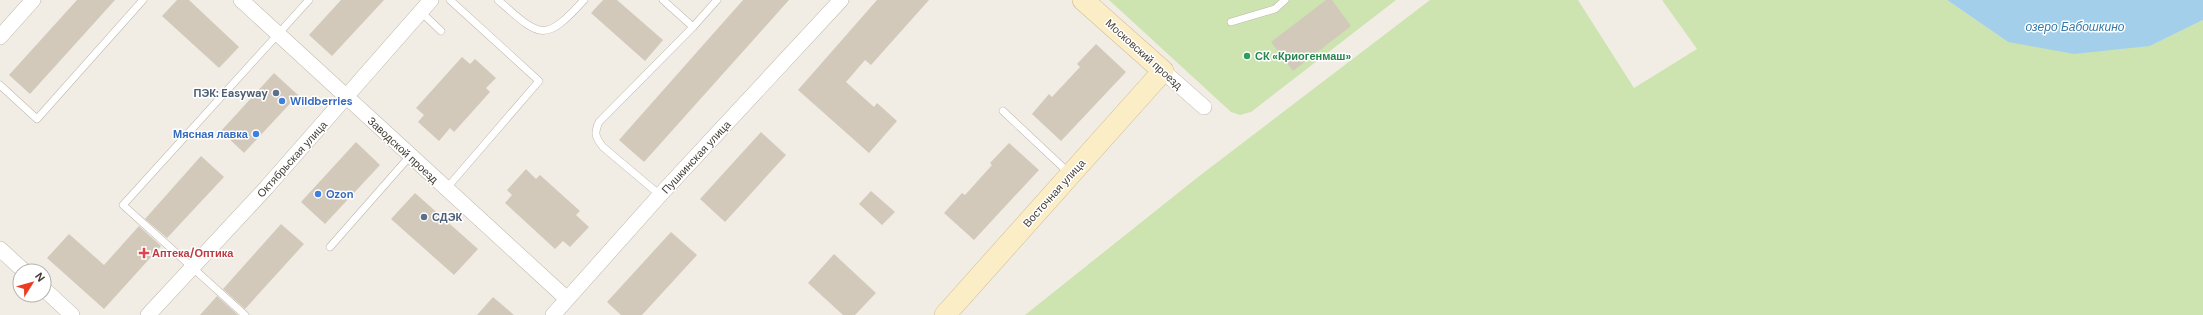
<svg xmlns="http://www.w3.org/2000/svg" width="2203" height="315" viewBox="0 0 2203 315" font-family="'DM Sans',sans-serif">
	<rect width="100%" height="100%" fill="#f1ede5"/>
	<g fill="#cde4b0">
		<path d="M1109,0H1396L1251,112L1240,115L1231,112Z"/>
		<path d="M1430,0H1578L1634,88L1697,49L1662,0H1947L2008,42L2150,46L2203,20V315H1025L1198,177Z"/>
	</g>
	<path fill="#a4cfeb" d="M1947,0H2203V20L2150,46L2074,54L2008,42Z"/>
	<g fill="#d2c9bb">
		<path d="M77,0H115L30,94L9,75Z"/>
		<path d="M177,0H189L239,47L219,68L162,16Z"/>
		<path d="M341,0H384L332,56L309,35Z"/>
		<path d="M603,0H617L663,40L645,61L591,13Z"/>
		<path d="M743,0H789L644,162L619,140Z"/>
		<path d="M877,0H929L871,65L865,60L846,82L874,107L877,103L897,121L869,153L798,90Z"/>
		<path d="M1326,0H1332L1351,26L1293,71L1271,42Z"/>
		<path d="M1096,44L1126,72L1061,141L1032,114L1049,94L1052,97L1080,67L1077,64Z"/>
		<path d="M462,57L470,64L475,59L496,78L486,88L490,92L454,132L450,128L439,141L418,122L424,115L416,108Z"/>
		<path d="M274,73L298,95L244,153L221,131Z"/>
		<path d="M761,132L786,155L725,222L700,199Z"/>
		<path d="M356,142L380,165L325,224L301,202Z"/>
		<path d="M1009,143L1039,170L974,240L944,213L962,193L965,195L992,165L990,163Z"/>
		<path d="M201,156L224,177L167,238L145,219Z"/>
		<path d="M526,169L536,179L540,175L580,211L576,215L589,227L570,247L563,241L555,249L505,203L512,195L507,190Z"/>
		<path d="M871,191L895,212L882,225L859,204Z"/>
		<path d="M415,193L478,249L454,275L391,219Z"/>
		<path d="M281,224L304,244L245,309L223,289Z"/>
		<path d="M139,226L161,246L104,309L47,258L69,234L104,265Z"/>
		<path d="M671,232L697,255L642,315H621L607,302Z"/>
		<path d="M834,254L876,293L855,315H843L808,283Z"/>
		<path d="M217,296L238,315H200Z"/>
		<path d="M493,297L514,315H477Z"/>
	</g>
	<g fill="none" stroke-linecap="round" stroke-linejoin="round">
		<g stroke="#bfb8ab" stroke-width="8">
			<g id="lane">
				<path d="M498,0C540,37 544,44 584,0"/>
				<path d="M663,0L693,27"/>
				<path d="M421,12L441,31"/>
				<path d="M1231,22L1275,9L1285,0"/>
				<path d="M0,85L37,119L143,0"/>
				<path d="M1003,111L1069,173"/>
				<path d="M446,189L539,81L450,0"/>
				<path d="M660,195L603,147C595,137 594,133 599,122L693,27L717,0"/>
				<path d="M330,247L410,156"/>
				<path d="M245,315L123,205L309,0"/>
			</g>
		</g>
		<g stroke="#bfb8ab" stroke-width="16">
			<g id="street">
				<path d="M241,0L567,299"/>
				<path d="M0,37L33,0"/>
				<path d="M1163,71L1204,107"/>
				<path d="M0,249L24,271"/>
				<path d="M44,289L72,315"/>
				<path d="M148,315L266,188L431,0"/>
				<path d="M553,315L660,195L841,0"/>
			</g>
		</g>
		<g stroke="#cfbf97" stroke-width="22">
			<path id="secondary" d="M945,315L1163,71L1083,0"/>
		</g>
		<use href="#lane" stroke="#fff" stroke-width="7"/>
		<use href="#street" stroke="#fff" stroke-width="15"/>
		<use href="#secondary" stroke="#fbedc5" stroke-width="21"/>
	</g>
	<circle fill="#2e9e5b" stroke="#fff" stroke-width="1.5" cx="1247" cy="56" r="4"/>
	<g fill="#5c6f8a" stroke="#fff" stroke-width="1.5">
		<circle cx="276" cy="93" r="4"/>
		<circle cx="424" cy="217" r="4"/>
	</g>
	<g fill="#3f7fe0" stroke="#fff" stroke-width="1.5">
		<circle cx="282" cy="101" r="4"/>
		<circle cx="256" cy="134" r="4"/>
		<circle cx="318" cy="194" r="4"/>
	</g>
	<path fill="#e0444e" stroke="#fff" stroke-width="1.5" d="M142 247h4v4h4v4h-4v4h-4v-4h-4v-4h4z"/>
	<g text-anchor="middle" stroke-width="3" stroke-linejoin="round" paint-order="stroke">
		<g font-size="11" fill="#433e35" stroke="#fff">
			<text transform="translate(1144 54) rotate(42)" y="4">Московский проезд</text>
			<text transform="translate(403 150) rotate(43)" y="4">Заводской проезд</text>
			<text transform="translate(696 157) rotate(-47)" y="4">Пушкинская улица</text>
			<text transform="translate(292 159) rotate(-48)" y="4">Октябрьская улица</text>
			<text transform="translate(1054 193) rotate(-48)" y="4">Восточная улица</text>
		</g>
		<g font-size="11" font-weight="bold" fill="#27864d" stroke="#fff" text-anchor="start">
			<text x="1255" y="60">СК «Криогенмаш»</text>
		</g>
		<g font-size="11" font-weight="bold" fill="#4e5e75" stroke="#fff" text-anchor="end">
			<text x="268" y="97">ПЭК: Easyway</text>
			<text x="432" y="221" text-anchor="start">СДЭК</text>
		</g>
		<g font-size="11" font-weight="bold" fill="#366cbe" stroke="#fff" text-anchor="start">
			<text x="290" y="105">Wildberries</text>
			<text x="248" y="138" text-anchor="end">Мясная лавка</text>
			<text x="326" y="198">Ozon</text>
		</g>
		<g font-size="11" font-weight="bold" fill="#be3a42" stroke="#fff" text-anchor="start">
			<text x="152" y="257">Аптека/Оптика</text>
		</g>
		<g font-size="12" font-style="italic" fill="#357aa8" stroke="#fff">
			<text x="2075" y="31">озеро Бабошкино</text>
		</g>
	</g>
	<g transform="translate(32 283) rotate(53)"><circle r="19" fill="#ffffff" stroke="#b4b2ae"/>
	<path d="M0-3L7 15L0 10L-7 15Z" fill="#ed3c21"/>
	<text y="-6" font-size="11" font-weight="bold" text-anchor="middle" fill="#433e35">N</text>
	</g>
</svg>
